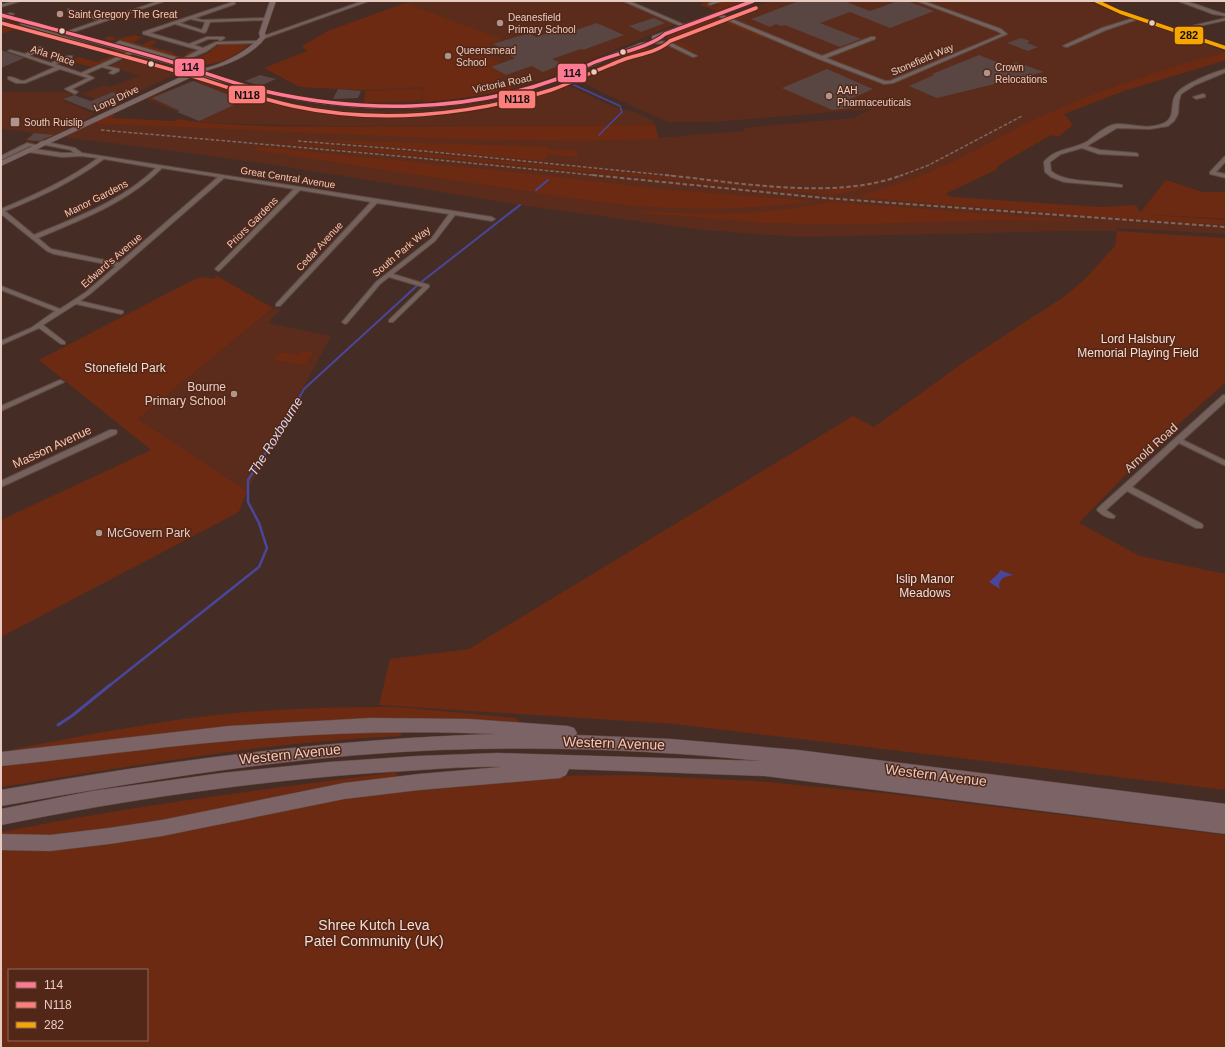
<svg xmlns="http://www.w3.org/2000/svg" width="1227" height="1049" viewBox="0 0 1227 1049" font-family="Arial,sans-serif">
	<rect width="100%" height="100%" fill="#452d25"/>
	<g fill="#5b2c1b">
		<path d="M410,1H620L626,3L627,5L631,6H635L676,24L543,80L506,90L449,100L392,103H364L365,90L300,87L264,68L307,51L302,46L328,31Z"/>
		<path d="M771,1H1087L1226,52V60L1124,91L1080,106L909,196L1113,218L1226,225V234L1117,228V231H1071L801,237L702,230L520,205L281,166L151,148L62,137L98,120L643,139L744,131L743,128L854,118L871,109L714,122H668L610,96L576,79L645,50L669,45L676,41L725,23L728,16Z"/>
		<path d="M132,56L175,70V75L109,104L82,94L104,85L110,87L139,76L110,66Z"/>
		<path d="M202,80L278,101L342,110L378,111H426L469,105L503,99L565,84L614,107L634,112L652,120L655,125L379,127L204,123L146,99L189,82Z"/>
		<path d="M1,92H64L73,94L62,100L95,114L46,140L31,142L25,140L34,133L1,129Z"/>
		<path d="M273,308L281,309L268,323L331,336L247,491L138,419Z"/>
	</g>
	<g fill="#6b2a11" fill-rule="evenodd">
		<path d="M707,1H714L706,4C709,6 716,7 719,4L717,3L723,1H744L717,11L700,5Z"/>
		<path d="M405,3L502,39L488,44L492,49L497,51L486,55L501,63L489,67L505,76L495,80L515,88L543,80C504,92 464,99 423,102V87L361,90L300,87L264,68L307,51L302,46L328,31Z"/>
		<path d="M713,18L723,19L765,36L761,38L725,23L677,41L700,51L687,49L667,39V37L690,26Z"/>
		<path d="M7,21L24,26L1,34V23Z"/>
		<path d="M134,35L143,37L133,42L142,45L152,40L157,42L149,46L175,53L173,54L183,57L187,55L185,54L191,51H199L181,59L116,39L111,41L103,39L110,36L118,39Z"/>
		<path d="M250,43C232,61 208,69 183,63C193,58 203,56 212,51L210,50L219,45Z"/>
		<path d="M656,47L645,50L576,79L573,78L629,53L645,48Z"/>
		<path d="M115,49L127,53L91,67L71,61L79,57L96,62L119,54L112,51Z"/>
		<path d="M1226,52V60L1124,91L1064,114L1073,125L1058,137L1051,135L999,165L996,170L945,194L953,197L1100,207L1136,205L1140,213L1166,180L1202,192H1226V219L1140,214L1226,220V225L1113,218L855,197C881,190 907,182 932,171C973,154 1011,129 1051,112C1107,87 1167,68 1226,52Z"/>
		<path d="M422,89L421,100L364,102L366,91Z"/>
		<path d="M107,115H116L111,118L175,121L178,119L204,123L260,126L379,127L655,125L659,139L582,141L447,139L89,123Z"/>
		<path d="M300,139L551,147L549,150H578L577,157L548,155L544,161Z"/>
		<path d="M283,142L410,152L777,188L819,191L881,183L836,195L281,143Z"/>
		<path d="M255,146L552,176L659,189L813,201C766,208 716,210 668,208C614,206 560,196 506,188C423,176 339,163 256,150Z"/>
		<path d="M831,202L1071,220V221L1001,220L867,224H810L766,223L642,213V211C676,213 709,214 743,213C773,212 802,207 831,202Z"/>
		<path d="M1117,231L1226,238V382L1153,447L1079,523L1140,556L1226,574V790L675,724L379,705L390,659L469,649L853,416L874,427L964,362L1065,296L1084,280L1115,246Z"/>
		<path d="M217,276L273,308L138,419L247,491L239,512L1,637V520L151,450L39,360L187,283L201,277L214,279Z"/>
		<path d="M302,351L313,352L304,365L274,360L281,352L299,355Z"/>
		<path d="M398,707L516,718L520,723C445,721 371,717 296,722C198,728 100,742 2,755L14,749C87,735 161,720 235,713C289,708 344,707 398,707Z"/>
		<path d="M402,731L401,736C267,742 134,766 1,787V764L224,738Z"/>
		<path d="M397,772L396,779C334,790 273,801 211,812C142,825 72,838 1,837V832C132,806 264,789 397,772Z"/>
		<path d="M633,775L756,781L893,794L1226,835V1048H1V847L428,786L535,776ZM9,970H147V1040H9Z"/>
	</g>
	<path fill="#4a469b" d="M1000,570L1013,575C1006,577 1001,576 999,585L1000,589L989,582L999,573Z"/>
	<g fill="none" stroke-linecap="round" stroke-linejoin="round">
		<path stroke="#4a469b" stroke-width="1.5" d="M574,85L620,106L622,112L599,135"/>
		<g stroke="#4a469b" stroke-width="2">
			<path d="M536,190L548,180"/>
			<path d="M298,400L304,389L420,283L520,205"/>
		</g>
		<path stroke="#4a469b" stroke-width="2.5" d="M109,686L259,567L267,548L259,523L248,502V480L289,417L299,399"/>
		<path stroke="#4a469b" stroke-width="3" d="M58,725L73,715L110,685"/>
	</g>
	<g fill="#594541">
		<path d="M799,1H844L870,11L898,1H907L934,11L890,28L850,12L820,23L861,39L840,47L785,25L781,26L776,24L770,27L751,19Z"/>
		<path d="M654,18L665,23L641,32L629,26Z"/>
		<path d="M597,23L624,35L583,50L581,49L552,59L563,64L543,72L532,66L506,75L491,67L515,58L501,51L505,50L493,44L529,33L536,37L557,30L561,31L565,30L570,32Z"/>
		<path d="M1021,38L1030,41L1027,43L1038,47L1028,51L1007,43Z"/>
		<path d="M1,50L24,58L1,68Z"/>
		<path d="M979,55L1007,66L1016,62L1044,72L937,98L909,86L934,75L932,74Z"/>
		<path d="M827,69L873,89L846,101L852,108L832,110L782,88Z"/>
		<path d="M260,75L276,79L260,86L245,81Z"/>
		<path d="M193,81L239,99L232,102L234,103L231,104L234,105L199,121L177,112L180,111L152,98Z"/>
		<path d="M338,89L361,91L358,98L333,99Z"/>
		<path d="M113,92L124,96L93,111L63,99L74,95L91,101Z"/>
		<path d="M34,133L54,135L39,141L27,140Z"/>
	</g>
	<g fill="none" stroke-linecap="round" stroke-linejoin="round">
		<g stroke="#5e4943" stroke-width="2">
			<g id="street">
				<path d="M14,1H21L1,7V5Z"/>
				<path d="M159,1H165L70,33L66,32L100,20L68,11V9L105,19Z"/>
				<path d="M363,1H369L265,38L261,37Z"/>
				<path d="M623,1H629L687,26L683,27Z"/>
				<path d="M715,1H722L710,5L708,4Z"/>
				<path d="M917,1H923L1001,29L1007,34L893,83L884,84L819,59L713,14L717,13L822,56L871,37H875V39L826,58L885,81H890L1002,34L997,31Z"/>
				<path d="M1178,1C1194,1 1210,11 1226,14V16L1213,14Z"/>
				<path d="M233,2L235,3V4L195,18L202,20L266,18L268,19L266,20L210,22L206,32L204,33L175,24L150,33L189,44L207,37H223L225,38L220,41L218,39H208L194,45L203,48L216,42L259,41H261V43L217,44L207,51L182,62L120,44L112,47L110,46L120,41L182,59L199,50L143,34V32ZM190,19L205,22L202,30L180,23Z"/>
				<path d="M10,13L14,14L1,20V17Z"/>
				<path d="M1137,17L1141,18L1106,30L1067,47L1063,46L1102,28Z"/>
				<path d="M1226,18V20L1177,31L1175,30Z"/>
				<path d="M27,20L31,21L26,24L119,54L115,55L20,24Z"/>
				<path d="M656,41L669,42L697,56L693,57L666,44L654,43V42Z"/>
				<path d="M40,47L44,48L29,56L51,63L68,56H72V58L55,64L81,73L131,51L135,52L106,66L119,69V71L113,74L109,73L113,70L102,67L86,74L94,78L72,89L78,92L75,94L65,89L88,78L60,69L25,83H16L8,79V77C14,76 18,81 24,81L55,67L8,51L10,50L25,54Z"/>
				<path d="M1226,69V72L1195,85L1181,94L1179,101L1178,114L1174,121L1168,126L1150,129L1117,128L1087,146L1100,150L1136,153L1138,154V156L1099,154L1082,148L1061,154L1050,162L1051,171C1066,184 1102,180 1122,185V187L1064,182L1051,177L1045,172L1044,162C1055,148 1073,150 1088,141C1096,135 1106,125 1117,124C1132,124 1147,130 1162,124C1178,118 1168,103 1177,93C1184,84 1214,72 1226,69Z"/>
				<path d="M1203,94L1205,95V97L1196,99L1193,97Z"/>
				<path d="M42,141L75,148L82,153L492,217L495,219L492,221L455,215L435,241L393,274L429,285V287L393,322H389V320L423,287L389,277L380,284L347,323L345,324L342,322L343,321L376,282L431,239L449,214L377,203L280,306H276V304L371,202L300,190L220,270L218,271L215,269L216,268L294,189L224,178L123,266L90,294L80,301L123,311V313L121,314L76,304L43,325L65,342V344H61L39,328L1,345V341L31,328L55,311L1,290V286L60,309L86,292L116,266L54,254L47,251L1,214V209C35,195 68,180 98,158L81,156L62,157L28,152L25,150L28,148L62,153H74L71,150L40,144L39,143ZM104,159L156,168C122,201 77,217 34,235L5,211C40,197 73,182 104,159ZM162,168L218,177L119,263L56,250L51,249L38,238C82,219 127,203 162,168Z"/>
				<path d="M27,143L40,146L37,148L30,146L1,160V156Z"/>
				<path d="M1226,156V161L1216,172L1226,174V178L1210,174V172L1224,157Z"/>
				<path d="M60,380L64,382L62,383L1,411V406Z"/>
				<path d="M1223,395H1226V401L1183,440L1226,461V466L1179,443L1132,487L1202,524L1203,526L1202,528H1196L1127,491L1106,510L1115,516L1114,518C1108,519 1100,514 1097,510L1098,508Z"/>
				<path d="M110,430H116L117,432L116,434L1,487V481Z"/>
			</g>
		</g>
		<g stroke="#5e4943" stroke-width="1">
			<g id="secondary">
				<path d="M270,1H276L265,33L266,37C250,58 226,65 202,72C237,81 272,92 308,98C391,111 480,106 559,76C575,71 590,63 606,56C617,51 629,48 640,43L652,41V36L747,1H756L658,38V43C653,44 648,44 643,46C602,60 564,81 522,92C452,111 379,113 308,102C270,96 233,84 196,75L1,166V161L189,73L172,65L1,17V13L64,30L183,65L184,67C188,68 192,70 196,70C218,67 245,53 260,37L259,33Z"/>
				<path d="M1093,1H1101L1122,11L1226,46V50L1118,13Z"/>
			</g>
		</g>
		<g stroke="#5e4943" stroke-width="1">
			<path id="highway" d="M371,718L469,719L568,726L574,728L577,733L576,735L671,739L798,750L1226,804V834L765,776L569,769L566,775L560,778L419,790L344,799L162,836L109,844L50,851L1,850V834L50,835L109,828L162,820L344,783L419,774L501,767C458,766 415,771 373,773C248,782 124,800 1,825V809L92,791L222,773L329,762L418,756L497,753L762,761C655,750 547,746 439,750C292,756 146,780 1,806V790C165,761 329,739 496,734C419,731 342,732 266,738C177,744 89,757 1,766V752L229,726Z"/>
		</g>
		<use href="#street" fill="#74615b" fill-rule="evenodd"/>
		<use href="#secondary" fill="#7b6663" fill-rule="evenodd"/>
		<use href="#highway" fill="#7b6366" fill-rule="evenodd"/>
		<g stroke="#7b6964" stroke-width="1.5" stroke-dasharray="3.5 2" stroke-linecap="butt">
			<path d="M101,130L398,156L602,176"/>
			<path d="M298,141L423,151L675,176"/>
			<path d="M900,176L929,165L1022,116"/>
		</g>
		<g stroke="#7b6964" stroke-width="2" stroke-dasharray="4.5 2.5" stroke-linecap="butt">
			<path d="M592,175L824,198L1226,227"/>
			<path d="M665,175C736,182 835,201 902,175"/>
		</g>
		<g stroke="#522718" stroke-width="5.5">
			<path id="bus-1" d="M1,15C56,30 110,44 165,60C198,70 230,83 264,91C360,113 464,113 557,79C570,74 582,68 595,62C614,54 651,47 665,34L753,1"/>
		</g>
		<g stroke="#522718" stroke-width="5.5">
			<path id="bus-2" d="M1,23C59,39 118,54 176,71C216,83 252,97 293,106C377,124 469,116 551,90C566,85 579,78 593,72C604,68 614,63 625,59C640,54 658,52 670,41L756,8"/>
		</g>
		<g stroke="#522718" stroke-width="5.5">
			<path id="bus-3" d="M1096,1L1120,12L1226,48"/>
		</g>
		<use href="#bus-1" stroke="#fe7a93" stroke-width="3.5"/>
		<use href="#bus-2" stroke="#fd7e7b" stroke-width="3.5"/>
		<use href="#bus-3" stroke="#f7a600" stroke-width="3.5"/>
	</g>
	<g fill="#af948b" stroke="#522718" stroke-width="1.5">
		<circle cx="60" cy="14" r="4"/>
		<circle cx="500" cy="23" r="4"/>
		<circle cx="448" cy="56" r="4"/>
		<circle cx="987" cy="73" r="4"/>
		<circle cx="829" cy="96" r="4"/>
		<rect x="10" y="117" width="10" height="10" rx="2"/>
		<circle cx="234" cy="394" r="4"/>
		<circle cx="99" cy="533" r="4"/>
	</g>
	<g fill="#e8ccc2" stroke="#522718" stroke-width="1.5">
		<circle cx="1152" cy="23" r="3.5"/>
		<circle cx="62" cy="31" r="3.5"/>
		<circle cx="623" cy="52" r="3.5"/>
		<circle cx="151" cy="64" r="3.5"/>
		<circle cx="594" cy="72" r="3.5"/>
	</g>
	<g text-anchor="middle" stroke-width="3" stroke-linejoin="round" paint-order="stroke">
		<g font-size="10" fill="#e8ccc2" stroke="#522718" text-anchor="start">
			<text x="68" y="18">Saint Gregory The Great</text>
			<text x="508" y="21">Deanesfield<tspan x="508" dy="12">Primary School</tspan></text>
			<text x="456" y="54">Queensmead<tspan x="456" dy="12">School</tspan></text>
			<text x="995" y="71">Crown<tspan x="995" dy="12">Relocations</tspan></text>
			<text x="837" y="94">AAH<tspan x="837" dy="12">Pharmaceuticals</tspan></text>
			<text x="24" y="126">South Ruislip</text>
		</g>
		<g font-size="10" fill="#e8ccc2" stroke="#522718">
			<text transform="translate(53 55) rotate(18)" y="4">Arla Place</text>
			<text transform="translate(922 59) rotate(-23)" y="4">Stonefield Way</text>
			<text transform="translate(502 83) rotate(-12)" y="4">Victoria Road</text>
			<text transform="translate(116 98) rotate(-25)" y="4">Long Drive</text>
			<text transform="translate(288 177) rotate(9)" y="4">Great Central Avenue</text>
			<text transform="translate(96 198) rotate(-27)" y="4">Manor Gardens</text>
			<text transform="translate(252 222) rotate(-45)" y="4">Priors Gardens</text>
			<text transform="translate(319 246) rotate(-47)" y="4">Cedar Avenue</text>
			<text transform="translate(401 251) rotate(-40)" y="4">South Park Way</text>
			<text transform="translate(111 260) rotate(-41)" y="4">Edward's Avenue</text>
		</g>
		<g font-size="12" fill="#f9dcd2" stroke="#522718">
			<text x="1138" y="343">Lord Halsbury<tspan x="1138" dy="14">Memorial Playing Field</tspan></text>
			<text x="125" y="372">Stonefield Park</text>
			<text x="925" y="583">Islip Manor<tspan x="925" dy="14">Meadows</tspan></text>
		</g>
		<g font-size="12" fill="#e8ccc2" stroke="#522718" text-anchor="end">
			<text x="226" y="391">Bourne<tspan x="226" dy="14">Primary School</tspan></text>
			<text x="107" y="537" text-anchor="start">McGovern Park</text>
		</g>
		<g font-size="12" fill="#e8ccc2" stroke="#522718">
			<text transform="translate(52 447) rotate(-25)" y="4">Masson Avenue</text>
			<text transform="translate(1151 448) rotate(-42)" y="4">Arnold Road</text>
		</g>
		<g font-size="13" font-style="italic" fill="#daddf7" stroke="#522718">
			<text transform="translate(275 436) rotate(-58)" y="5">The Roxbourne</text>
		</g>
		<g font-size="14" fill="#e8ccc2" stroke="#522718">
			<text transform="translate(614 743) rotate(2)" y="5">Western Avenue</text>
			<text transform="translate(290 754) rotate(-6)" y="5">Western Avenue</text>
			<text transform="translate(936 775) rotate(7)" y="5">Western Avenue</text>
		</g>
		<g font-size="14" fill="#f9dcd2" stroke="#522718">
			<text x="374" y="930">Shree Kutch Leva<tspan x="374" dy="16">Patel Community (UK)</tspan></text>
		</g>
	</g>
	<g stroke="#522718" stroke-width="1.5">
		<rect x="1174" y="26" width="30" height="19" rx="4" fill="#f7a600"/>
		<rect x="174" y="58" width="31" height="19" rx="4" fill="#fe7a93"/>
		<rect x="557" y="63" width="30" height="20" rx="4" fill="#fe7a93"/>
		<rect x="228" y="85" width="38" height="19" rx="4" fill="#fd7e7b"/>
		<rect x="498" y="90" width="38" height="19" rx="4" fill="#fd7e7b"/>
	</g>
	<g font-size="11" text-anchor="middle" font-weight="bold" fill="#111">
		<text x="1189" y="39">282</text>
		<text x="190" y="71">114</text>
		<text x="572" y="77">114</text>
		<text x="247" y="99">N118</text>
		<text x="517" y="103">N118</text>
	</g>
	<rect width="1227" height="1049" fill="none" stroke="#e8ccc2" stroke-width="4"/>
	<rect x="8" y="969" width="140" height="72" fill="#522718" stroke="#8e695c"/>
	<rect x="16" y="982" width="20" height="6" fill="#fe7a93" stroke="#8e695c"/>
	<text x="44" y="989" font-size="12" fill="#e8ccc2">114</text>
	<rect x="16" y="1002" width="20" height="6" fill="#fd7e7b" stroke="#8e695c"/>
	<text x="44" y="1009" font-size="12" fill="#e8ccc2">N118</text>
	<rect x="16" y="1022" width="20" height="6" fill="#f7a600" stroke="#8e695c"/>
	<text x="44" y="1029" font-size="12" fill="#e8ccc2">282</text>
</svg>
